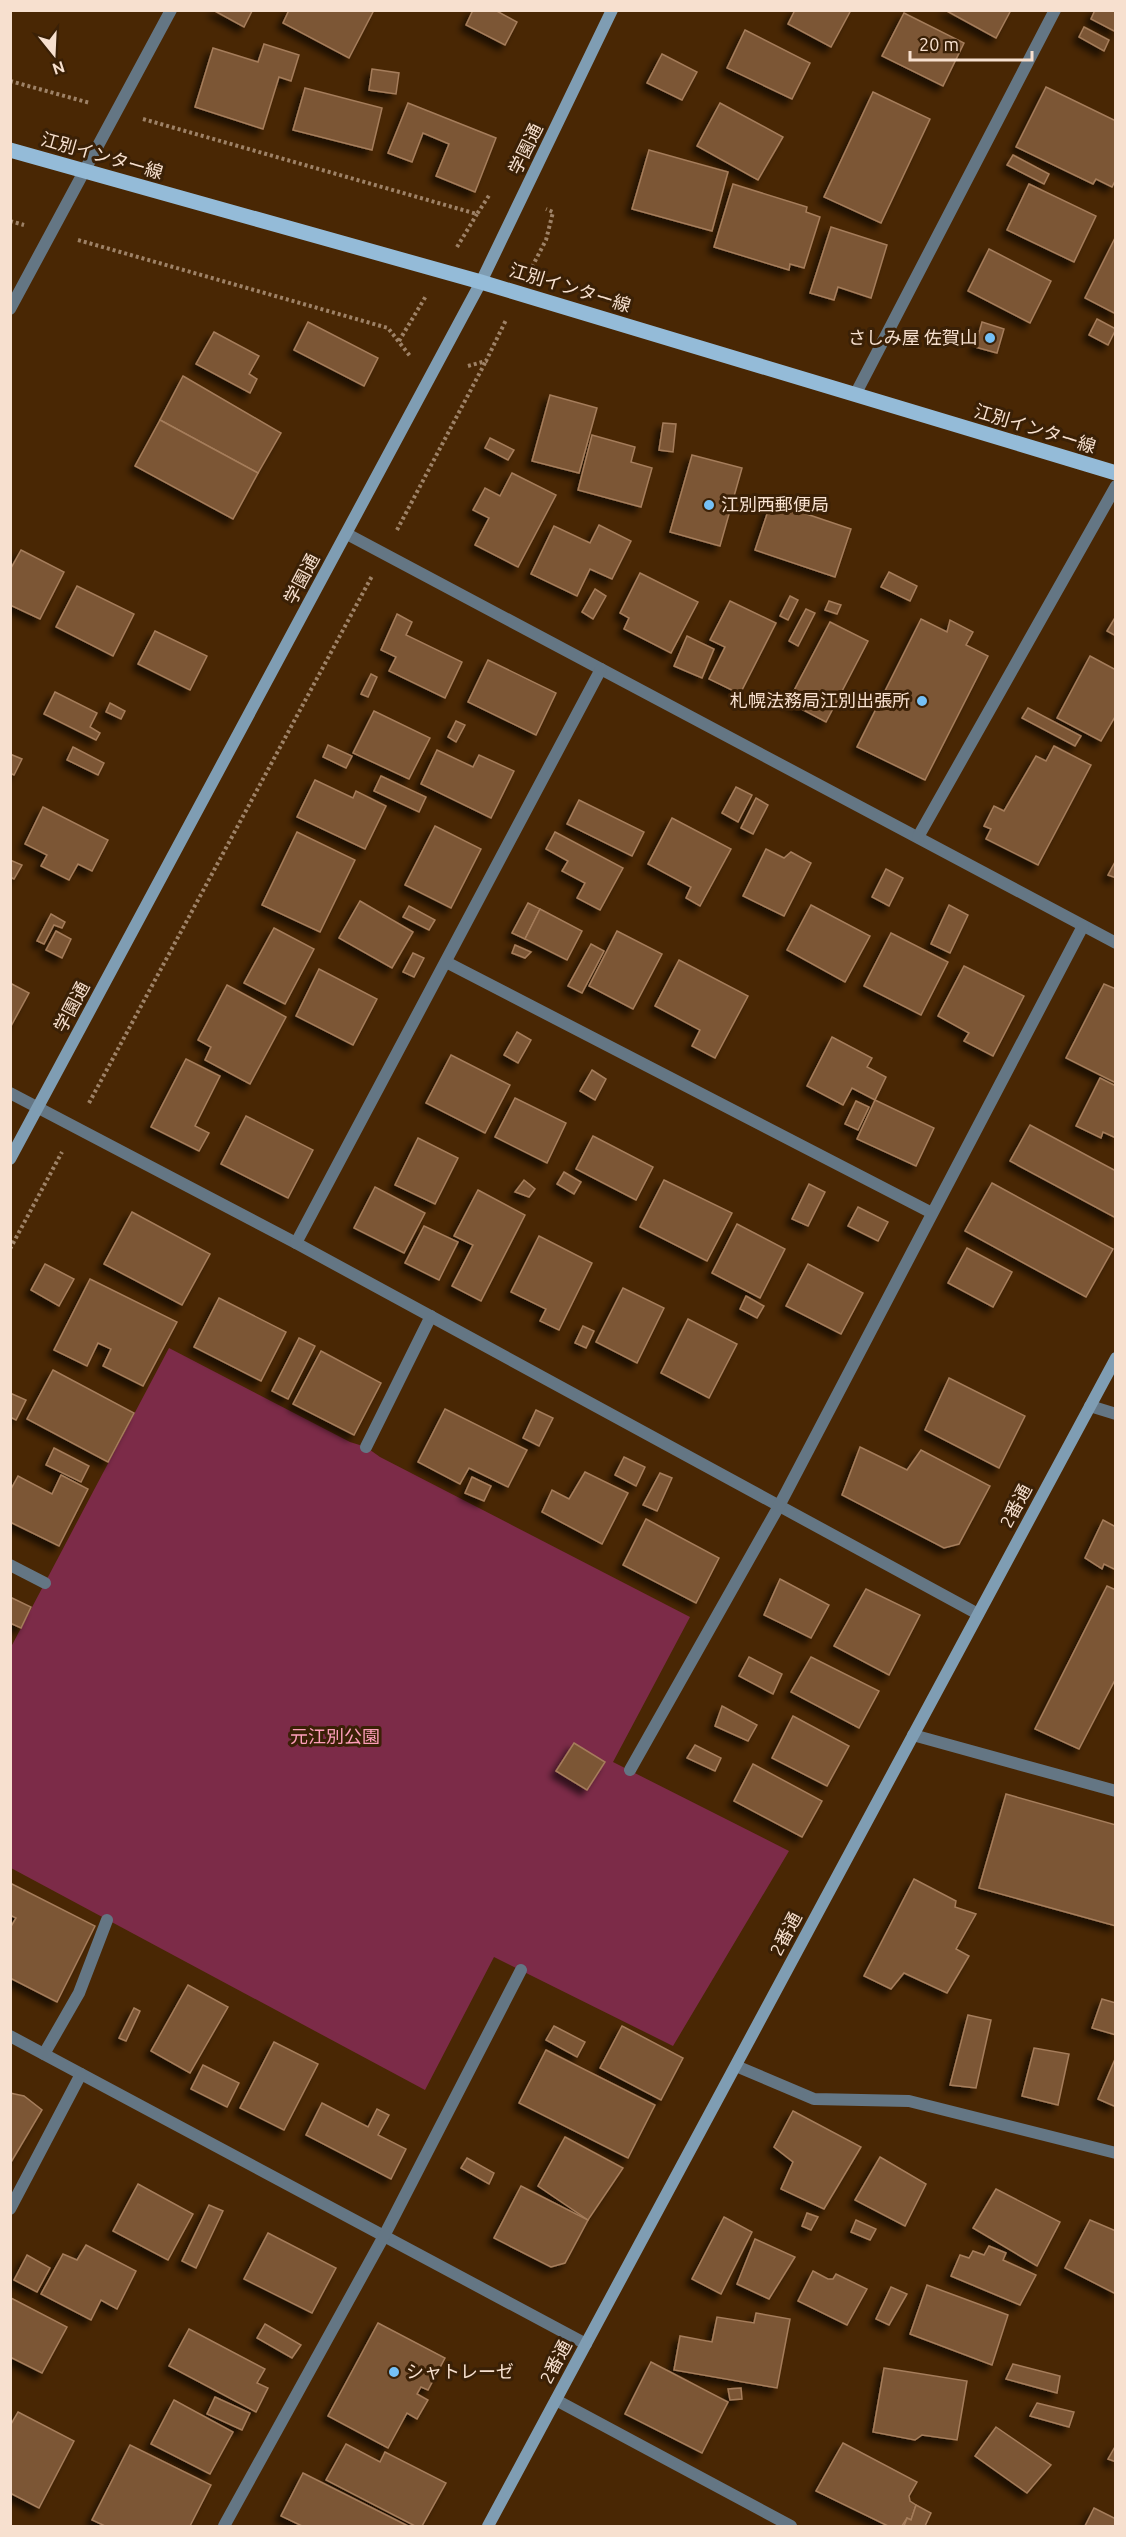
<svg xmlns="http://www.w3.org/2000/svg" width="1126" height="2537" viewBox="0 0 1126 2537" font-family="Ubuntu,'Noto Sans JP',sans-serif">
	<defs>
		<filter id="shadow"><feDropShadow dx="-5.5" dy="5.5" stdDeviation="3" flood-color="#0009"/></filter>
	</defs>
	<rect width="100%" height="100%" fill="#492704"/>
	<path fill="#7c2b48" d="M169,1348L350,1442L366,1447L380,1457L690,1617L613,1762L789,1851L673,2046L494,1957L425,2090L11,1868V1647Z"/>
	<g fill="#7c5635" stroke="#a57d5b" stroke-width="1.5" filter="url(#shadow)">
		<path d="M213,10H252V11L244,27Z"/>
		<path d="M289,10H374L349,58L283,23Z"/>
		<path d="M473,10H495L517,22L505,45L466,25Z"/>
		<path d="M795,10H851L831,47L788,24Z"/>
		<path d="M945,10H1011L996,38Z"/>
		<path d="M1095,10H1116V32L1091,19Z"/>
		<path d="M904,13L964,43L943,86L882,56Z"/>
		<path d="M1084,27L1109,40L1104,51L1079,37Z"/>
		<path d="M745,30L810,63L792,99L727,68Z"/>
		<path d="M264,44L299,55L291,81L279,77L263,129L195,107L213,48L258,62Z"/>
		<path d="M662,54L697,72L682,100L647,83Z"/>
		<path d="M372,69L399,73L396,94L369,90Z"/>
		<path d="M1046,87L1116,121V179L1112,187L1096,179L1093,184L1016,147Z"/>
		<path d="M305,88L382,108L372,150L293,130Z"/>
		<path d="M873,92L930,119L881,223L824,197Z"/>
		<path d="M408,103L496,138L475,192L436,176L449,144L423,133L412,162L388,153Z"/>
		<path d="M720,103L783,137L758,180L697,146Z"/>
		<path d="M649,150L728,172L712,231L632,209Z"/>
		<path d="M1013,155L1049,174L1044,184L1007,165Z"/>
		<path d="M733,184L807,207L806,212L820,217L804,268L790,264L789,270L714,247Z"/>
		<path d="M1029,184L1096,216L1074,262L1007,230Z"/>
		<path d="M831,227L887,245L871,298L838,287L834,300L810,293Z"/>
		<path d="M1115,238H1116V314L1085,298Z"/>
		<path d="M989,249L1051,281L1030,323L968,291Z"/>
		<path d="M1097,319L1116,329L1108,345L1089,335Z"/>
		<path d="M308,322L378,358L364,386L294,350Z"/>
		<path d="M982,322L1004,329L997,353L975,347Z"/>
		<path d="M214,332L259,356L249,374L257,379L250,393L196,364Z"/>
		<path d="M183,376L281,433L258,473L160,420Z"/>
		<path d="M550,395L597,408L579,473L532,461Z"/>
		<path d="M160,420L258,473L233,519L135,466Z"/>
		<path d="M663,423L676,424L673,452L659,450Z"/>
		<path d="M592,435L635,447L631,462L652,468L641,507L578,490Z"/>
		<path d="M490,438L514,450L508,460L485,448Z"/>
		<path d="M692,455L742,468L720,546L670,532Z"/>
		<path d="M512,473L556,495L518,567L475,545L489,518L473,510L485,488L500,496Z"/>
		<path d="M771,502L851,529L835,577L755,550Z"/>
		<path d="M599,525L631,541L612,579L590,569L577,596L531,574L554,526L590,543Z"/>
		<path d="M21,550L64,572L40,619L10,605V570Z"/>
		<path d="M889,572L917,586L910,601L881,587Z"/>
		<path d="M640,573L698,602L671,653L624,629L629,618L620,613Z"/>
		<path d="M77,586L134,614L113,656L56,627Z"/>
		<path d="M595,589L606,596L593,619L582,612Z"/>
		<path d="M790,596L798,600L788,620L780,616Z"/>
		<path d="M730,601L776,623L740,694L709,679L725,647L710,640Z"/>
		<path d="M829,601L841,605L837,614L825,610Z"/>
		<path d="M806,609L815,613L798,646L789,641Z"/>
		<path d="M397,614L412,622L406,635L462,662L445,698L389,671L396,657L381,650Z"/>
		<path d="M1116,616V636L1107,631Z"/>
		<path d="M921,619L947,632L950,620L973,632L966,645L988,656L925,780L857,747Z"/>
		<path d="M830,622L868,641L826,722L788,702Z"/>
		<path d="M155,631L207,656L190,690L138,664Z"/>
		<path d="M687,636L714,649L702,678L674,666Z"/>
		<path d="M1090,656L1116,670V715L1101,741L1057,718Z"/>
		<path d="M488,660L556,693L536,735L468,702Z"/>
		<path d="M371,674L377,677L368,697L361,694Z"/>
		<path d="M55,692L97,713L90,727L100,733L96,740L44,714Z"/>
		<path d="M110,703L125,711L121,719L106,712Z"/>
		<path d="M1028,708L1081,736L1075,746L1022,718Z"/>
		<path d="M374,711L430,738L409,779L353,753Z"/>
		<path d="M456,721L465,725L456,742L448,737Z"/>
		<path d="M328,745L352,756L346,768L323,757Z"/>
		<path d="M1054,746L1091,765L1038,865L986,839L991,829L984,826L994,806L1004,811L1036,756L1046,761Z"/>
		<path d="M73,747L104,763L98,775L67,760Z"/>
		<path d="M437,750L473,767L479,755L514,771L491,818L421,784Z"/>
		<path d="M10,754L22,759L14,775L10,773Z"/>
		<path d="M381,776L426,797L419,812L374,791Z"/>
		<path d="M315,780L353,798L356,791L386,806L365,849L297,817Z"/>
		<path d="M736,787L752,795L738,822L722,813Z"/>
		<path d="M756,798L768,805L753,834L741,828Z"/>
		<path d="M579,800L644,832L632,856L567,824Z"/>
		<path d="M43,807L108,840L92,871L78,864L69,880L41,866L47,855L25,844Z"/>
		<path d="M672,818L731,849L700,906L686,898L691,887L648,864Z"/>
		<path d="M435,826L481,849L451,908L405,885Z"/>
		<path d="M297,832L355,860L320,932L262,905Z"/>
		<path d="M555,832L623,868L600,910L577,898L585,883L562,871L568,861L546,849Z"/>
		<path d="M766,849L784,858L791,852L811,863L784,916L743,896Z"/>
		<path d="M10,860L22,865L14,879L10,877Z"/>
		<path d="M1116,860V878L1108,875Z"/>
		<path d="M886,869L903,878L889,906L872,897Z"/>
		<path d="M360,901L413,932L392,968L339,938Z"/>
		<path d="M528,903L540,909L525,939L512,933Z"/>
		<path d="M811,905L870,936L845,982L787,950Z"/>
		<path d="M949,905L968,915L950,953L931,944Z"/>
		<path d="M409,906L435,920L429,930L403,917Z"/>
		<path d="M540,909L582,931L567,960L525,939Z"/>
		<path d="M51,914L65,922L62,928L54,925L44,944L37,941Z"/>
		<path d="M274,928L314,949L285,1004L244,983Z"/>
		<path d="M56,931L71,939L62,958L46,950Z"/>
		<path d="M617,931L662,954L633,1009L589,986Z"/>
		<path d="M891,933L948,962L921,1015L864,986Z"/>
		<path d="M591,944L604,951L582,993L568,986Z"/>
		<path d="M515,945L531,952L525,958L512,953Z"/>
		<path d="M413,953L424,958L414,977L403,972Z"/>
		<path d="M679,960L748,996L715,1058L692,1046L700,1030L655,1006Z"/>
		<path d="M964,966L1024,996L993,1056L964,1041L969,1033L938,1016Z"/>
		<path d="M319,969L377,999L353,1045L296,1016Z"/>
		<path d="M10,983L29,993L10,1028Z"/>
		<path d="M1104,984L1116,989V1083L1066,1058Z"/>
		<path d="M227,985L286,1017L250,1084L205,1060L211,1047L198,1040Z"/>
		<path d="M517,1032L531,1040L518,1063L504,1055Z"/>
		<path d="M832,1037L872,1058L867,1067L886,1077L875,1100L852,1088L843,1105L807,1086Z"/>
		<path d="M451,1055L510,1085L485,1133L426,1103Z"/>
		<path d="M186,1059L220,1076L195,1126L209,1133L199,1151L151,1127Z"/>
		<path d="M592,1070L606,1079L595,1100L580,1091Z"/>
		<path d="M1100,1078L1116,1086V1138L1103,1132L1101,1138L1076,1126Z"/>
		<path d="M515,1098L566,1123L547,1163L495,1137Z"/>
		<path d="M875,1100L934,1128L916,1166L857,1139Z"/>
		<path d="M856,1101L869,1107L858,1130L845,1124Z"/>
		<path d="M246,1116L313,1150L288,1198L221,1164Z"/>
		<path d="M1030,1125L1116,1171V1218L1010,1161Z"/>
		<path d="M593,1136L653,1167L636,1200L576,1169Z"/>
		<path d="M418,1138L458,1158L435,1204L395,1185Z"/>
		<path d="M564,1172L581,1182L574,1194L557,1184Z"/>
		<path d="M524,1180L535,1189L529,1197L515,1192Z"/>
		<path d="M664,1180L732,1213L707,1261L640,1227Z"/>
		<path d="M992,1183L1113,1249L1086,1297L965,1231Z"/>
		<path d="M809,1184L825,1192L808,1226L792,1219Z"/>
		<path d="M375,1187L425,1213L404,1253L354,1228Z"/>
		<path d="M478,1190L525,1215L481,1301L452,1286L473,1245L454,1236Z"/>
		<path d="M858,1207L888,1222L878,1241L848,1226Z"/>
		<path d="M132,1212L210,1254L182,1305L104,1264Z"/>
		<path d="M737,1224L785,1249L760,1298L712,1273Z"/>
		<path d="M424,1226L458,1242L439,1280L405,1263Z"/>
		<path d="M539,1236L592,1263L559,1330L540,1321L546,1309L511,1292Z"/>
		<path d="M967,1248L1012,1272L993,1307L948,1283Z"/>
		<path d="M45,1264L74,1279L59,1306L31,1290Z"/>
		<path d="M808,1264L863,1293L841,1334L786,1306Z"/>
		<path d="M90,1279L177,1322L143,1386L103,1366L111,1349L98,1343L87,1366L54,1350Z"/>
		<path d="M623,1288L664,1308L637,1363L596,1342Z"/>
		<path d="M746,1296L764,1306L757,1318L740,1309Z"/>
		<path d="M219,1298L286,1332L261,1381L194,1347Z"/>
		<path d="M688,1319L737,1344L709,1398L661,1373Z"/>
		<path d="M583,1326L594,1331L586,1348L575,1343Z"/>
		<path d="M299,1338L315,1346L288,1399L272,1391Z"/>
		<path d="M321,1351L381,1383L354,1435L293,1404Z"/>
		<path d="M53,1370L134,1413L108,1462L27,1419Z"/>
		<path d="M949,1378L1025,1416L999,1468L925,1430Z"/>
		<path d="M10,1393L26,1400L16,1420L10,1417Z"/>
		<path d="M445,1409L527,1450L508,1487L469,1468L460,1484L418,1462Z"/>
		<path d="M536,1410L553,1418L539,1446L523,1438Z"/>
		<path d="M860,1447L907,1470L921,1450L990,1486L959,1544L944,1548L842,1495Z"/>
		<path d="M54,1448L89,1466L81,1482L46,1465Z"/>
		<path d="M624,1457L645,1467L636,1486L615,1475Z"/>
		<path d="M585,1472L628,1493L602,1544L542,1512L552,1490L569,1499Z"/>
		<path d="M660,1473L672,1478L657,1511L643,1505Z"/>
		<path d="M61,1475L88,1489L59,1546L10,1522V1491L18,1476L52,1494Z"/>
		<path d="M472,1477L491,1486L484,1501L465,1493Z"/>
		<path d="M646,1519L719,1558L696,1603L623,1565Z"/>
		<path d="M1103,1520L1116,1527V1570L1104,1564L1102,1569L1085,1558Z"/>
		<path d="M780,1579L829,1605L811,1638L764,1615Z"/>
		<path d="M1107,1586L1116,1590V1678L1079,1749L1035,1729Z"/>
		<path d="M866,1589L920,1615L889,1675L834,1646Z"/>
		<path d="M10,1597L31,1607L21,1628L10,1623Z"/>
		<path d="M749,1657L782,1674L773,1694L739,1676Z"/>
		<path d="M811,1657L879,1691L859,1728L791,1692Z"/>
		<path d="M722,1706L757,1725L748,1741L715,1726Z"/>
		<path d="M793,1716L849,1746L827,1786L772,1758Z"/>
		<path d="M574,1743L605,1762L587,1790L556,1771Z"/>
		<path d="M695,1745L721,1758L715,1771L687,1758Z"/>
		<path d="M753,1764L822,1801L802,1837L734,1801Z"/>
		<path d="M1006,1794L1116,1825V1926L979,1888Z"/>
		<path d="M914,1879L956,1901L955,1907L976,1914L956,1949L969,1956L947,1993L904,1973L891,1989L864,1976Z"/>
		<path d="M10,1883L95,1926L57,2002L10,1978V1928L16,1918L10,1915Z"/>
		<path d="M188,1985L228,2007L190,2073L151,2051Z"/>
		<path d="M1102,1999L1116,2003V2035L1092,2028Z"/>
		<path d="M134,2008L140,2011L126,2041L119,2038Z"/>
		<path d="M968,2015L991,2020L976,2088L950,2085Z"/>
		<path d="M554,2026L585,2042L577,2057L546,2040Z"/>
		<path d="M622,2026L683,2058L661,2100L600,2068Z"/>
		<path d="M274,2042L318,2064L284,2130L240,2108Z"/>
		<path d="M1034,2048L1069,2054L1058,2105L1022,2096Z"/>
		<path d="M546,2050L655,2105L628,2158L519,2103Z"/>
		<path d="M1115,2059L1116,2103L1114,2106L1098,2099Z"/>
		<path d="M203,2065L239,2083L227,2107L191,2089Z"/>
		<path d="M10,2093L24,2096L42,2110L10,2164Z"/>
		<path d="M322,2103L368,2127L377,2109L389,2115L378,2135L406,2149L391,2179L306,2135Z"/>
		<path d="M793,2111L861,2147L824,2209L781,2189L793,2162L774,2147Z"/>
		<path d="M565,2137L623,2168L588,2220L538,2186Z"/>
		<path d="M880,2157L926,2184L905,2226L855,2200Z"/>
		<path d="M467,2158L494,2173L489,2184L461,2168Z"/>
		<path d="M138,2184L193,2214L168,2260L113,2231Z"/>
		<path d="M521,2186L588,2220L565,2263L551,2267L494,2238Z"/>
		<path d="M996,2189L1060,2222L1037,2266L973,2228Z"/>
		<path d="M209,2205L223,2211L196,2268L182,2261Z"/>
		<path d="M807,2213L818,2217L811,2230L802,2226Z"/>
		<path d="M724,2217L752,2232L721,2294L692,2279Z"/>
		<path d="M856,2220L876,2229L870,2240L851,2232Z"/>
		<path d="M1090,2220L1116,2231V2294L1065,2268Z"/>
		<path d="M268,2233L336,2268L312,2313L244,2279Z"/>
		<path d="M755,2239L795,2257L769,2299L737,2284Z"/>
		<path d="M86,2245L136,2271L117,2309L101,2300L91,2320L41,2294L63,2254L77,2260Z"/>
		<path d="M989,2246L1006,2253L1003,2260L1036,2275L1020,2305L951,2276L960,2255L969,2258L973,2251L984,2255Z"/>
		<path d="M27,2255L50,2268L37,2292L14,2280Z"/>
		<path d="M813,2271L828,2279H833L836,2274L867,2289L847,2325L798,2301Z"/>
		<path d="M927,2285L1008,2315L992,2365L910,2334Z"/>
		<path d="M891,2287L907,2294L889,2325L876,2319Z"/>
		<path d="M11,2298L67,2327L42,2373L10,2357Z"/>
		<path d="M756,2313L790,2319L777,2388L674,2370L680,2336L712,2342L717,2317L754,2323Z"/>
		<path d="M378,2323L445,2358L428,2390L421,2387L417,2394L428,2400L417,2419L407,2413L388,2448L328,2416Z"/>
		<path d="M265,2324L301,2345L292,2358L257,2338Z"/>
		<path d="M189,2329L265,2369L257,2383L268,2388L256,2412L169,2366Z"/>
		<path d="M651,2362L728,2402L702,2453L625,2414Z"/>
		<path d="M1013,2364L1060,2376L1057,2393L1006,2379Z"/>
		<path d="M884,2368L967,2381L957,2440L922,2435L915,2440L873,2432Z"/>
		<path d="M741,2388L742,2399L730,2400L728,2389Z"/>
		<path d="M215,2397L250,2413L242,2430L207,2414Z"/>
		<path d="M174,2400L233,2432L210,2474L151,2444Z"/>
		<path d="M1037,2403L1074,2412L1069,2427L1030,2416Z"/>
		<path d="M18,2412L74,2441L39,2508L10,2493V2426Z"/>
		<path d="M996,2427L1051,2465L1027,2493L975,2456Z"/>
		<path d="M843,2443L917,2482L909,2496L910,2501L916,2505L911,2520L907,2518L902,2526H888L816,2491Z"/>
		<path d="M346,2444L380,2462L385,2452L446,2483L422,2526H415L326,2480Z"/>
		<path d="M130,2445L211,2485L190,2526H105L92,2520Z"/>
		<path d="M1116,2445V2462L1108,2459Z"/>
		<path d="M303,2473L408,2526H302L281,2516Z"/>
		<path d="M916,2505L931,2513L925,2526H904L907,2518L911,2520Z"/>
		<path d="M1094,2508L1116,2519V2526H1085Z"/>
	</g>
	<g fill="none" stroke-linecap="round" stroke-linejoin="round">
		<g stroke="#9e8267" stroke-width="4" stroke-dasharray="3 3" stroke-linecap="butt">
			<path d="M10,81L90,103"/>
			<path d="M143,119L477,214L490,194"/>
			<path d="M10,221L24,225"/>
			<path d="M78,240L388,328L410,356"/>
			<path d="M457,247L477,214"/>
			<path d="M532,267L546,240L553,212L546,209"/>
			<path d="M399,341L426,296"/>
			<path d="M468,366L486,361L506,320"/>
			<path d="M397,530L486,361"/>
			<path d="M89,1103L372,576"/>
			<path d="M10,1249L62,1152"/>
		</g>
		<g stroke="#647684" stroke-width="12">
			<path d="M366,1447L431,1316"/>
			<path d="M10,1565L45,1583"/>
			<path d="M44,2054L79,1993L107,1920"/>
		</g>
		<g stroke="#647684" stroke-width="12">
			<path d="M10,309L171,10"/>
			<path d="M855,395L1055,10"/>
			<path d="M347,534L1116,943"/>
			<path d="M918,837L1116,486"/>
			<path d="M446,962L932,1213"/>
			<path d="M10,1093L296,1243L978,1614"/>
			<path d="M296,1243L601,669"/>
			<path d="M1090,1406L1116,1414"/>
			<path d="M913,1735L1116,1791"/>
			<path d="M630,1770L779,1506L1083,926"/>
			<path d="M10,2036L586,2344"/>
			<path d="M736,2066L814,2099L909,2101L1116,2153"/>
			<path d="M10,2209L81,2074"/>
			<path d="M556,2400L791,2526"/>
			<path d="M224,2526L384,2236L521,1970"/>
		</g>
		<g stroke="#7f9db3" stroke-width="12">
			<path d="M10,1159L481,282L612,10"/>
			<path d="M488,2526L1116,1358"/>
		</g>
		<path stroke="#94bbd8" stroke-width="15" d="M10,150L481,282L1116,473"/>
	</g>
	<g fill="#75c0f6" stroke="#3a2006" stroke-width="2">
		<circle cx="990" cy="338" r="6"/>
		<circle cx="709" cy="505" r="6"/>
		<circle cx="922" cy="701" r="6"/>
		<circle cx="394" cy="2372" r="6"/>
	</g>
	<g text-anchor="middle" stroke-width="6" stroke-linejoin="round" paint-order="stroke">
		<g font-size="18" fill="#f7e0cf" stroke="#3a2006">
			<text transform="translate(526 149) rotate(-64)" y="6">学園通</text>
			<text transform="translate(102 156) rotate(16)" y="6">江別インター線</text>
			<text transform="translate(570 288) rotate(17)" y="6">江別インター線</text>
			<text transform="translate(1035 429) rotate(17)" y="6">江別インター線</text>
			<text transform="translate(302 579) rotate(-62)" y="6">学園通</text>
			<text transform="translate(72 1007) rotate(-62)" y="6">学園通</text>
			<text transform="translate(1016 1506) rotate(-62)" y="6">2番通</text>
			<text transform="translate(786 1934) rotate(-62)" y="6">2番通</text>
			<text transform="translate(556 2362) rotate(-62)" y="6">2番通</text>
		</g>
		<g font-size="18" fill="#f7e0cf" stroke="#3a2006" text-anchor="end">
			<text x="978" y="344">さしみ屋 佐賀山</text>
			<text x="721" y="511" text-anchor="start">江別西郵便局</text>
			<text x="910" y="707">札幌法務局江別出張所</text>
			<text x="406" y="2378" text-anchor="start">シャトレーゼ</text>
		</g>
		<g font-size="18" fill="#fe9eba" stroke="#3a2006">
			<text x="335" y="1743">元江別公園</text>
		</g>
	</g>
	<rect width="1126" height="2537" fill="none" stroke="#f7e0cf" stroke-width="24"/>
	<g transform="translate(54 54) rotate(162)" stroke="#3a2006" stroke-width="4.5" paint-order="stroke">
	<path d="M0-4.5L10 22L0 15L-10 22Z" fill="#f7e0cf"/>
	<text y="-9" font-size="16" font-weight="bold" text-anchor="middle" fill="#f7e0cf">N</text>
	</g>
	<path d="M910 51v9h122v-9" fill="none" stroke="#f7e0cf" stroke-width="3"/>
	<text x="919" y="51" font-size="18" fill="#f7e0cf" stroke="#3a2006" stroke-width="4.5" paint-order="stroke">20 m</text>
</svg>
